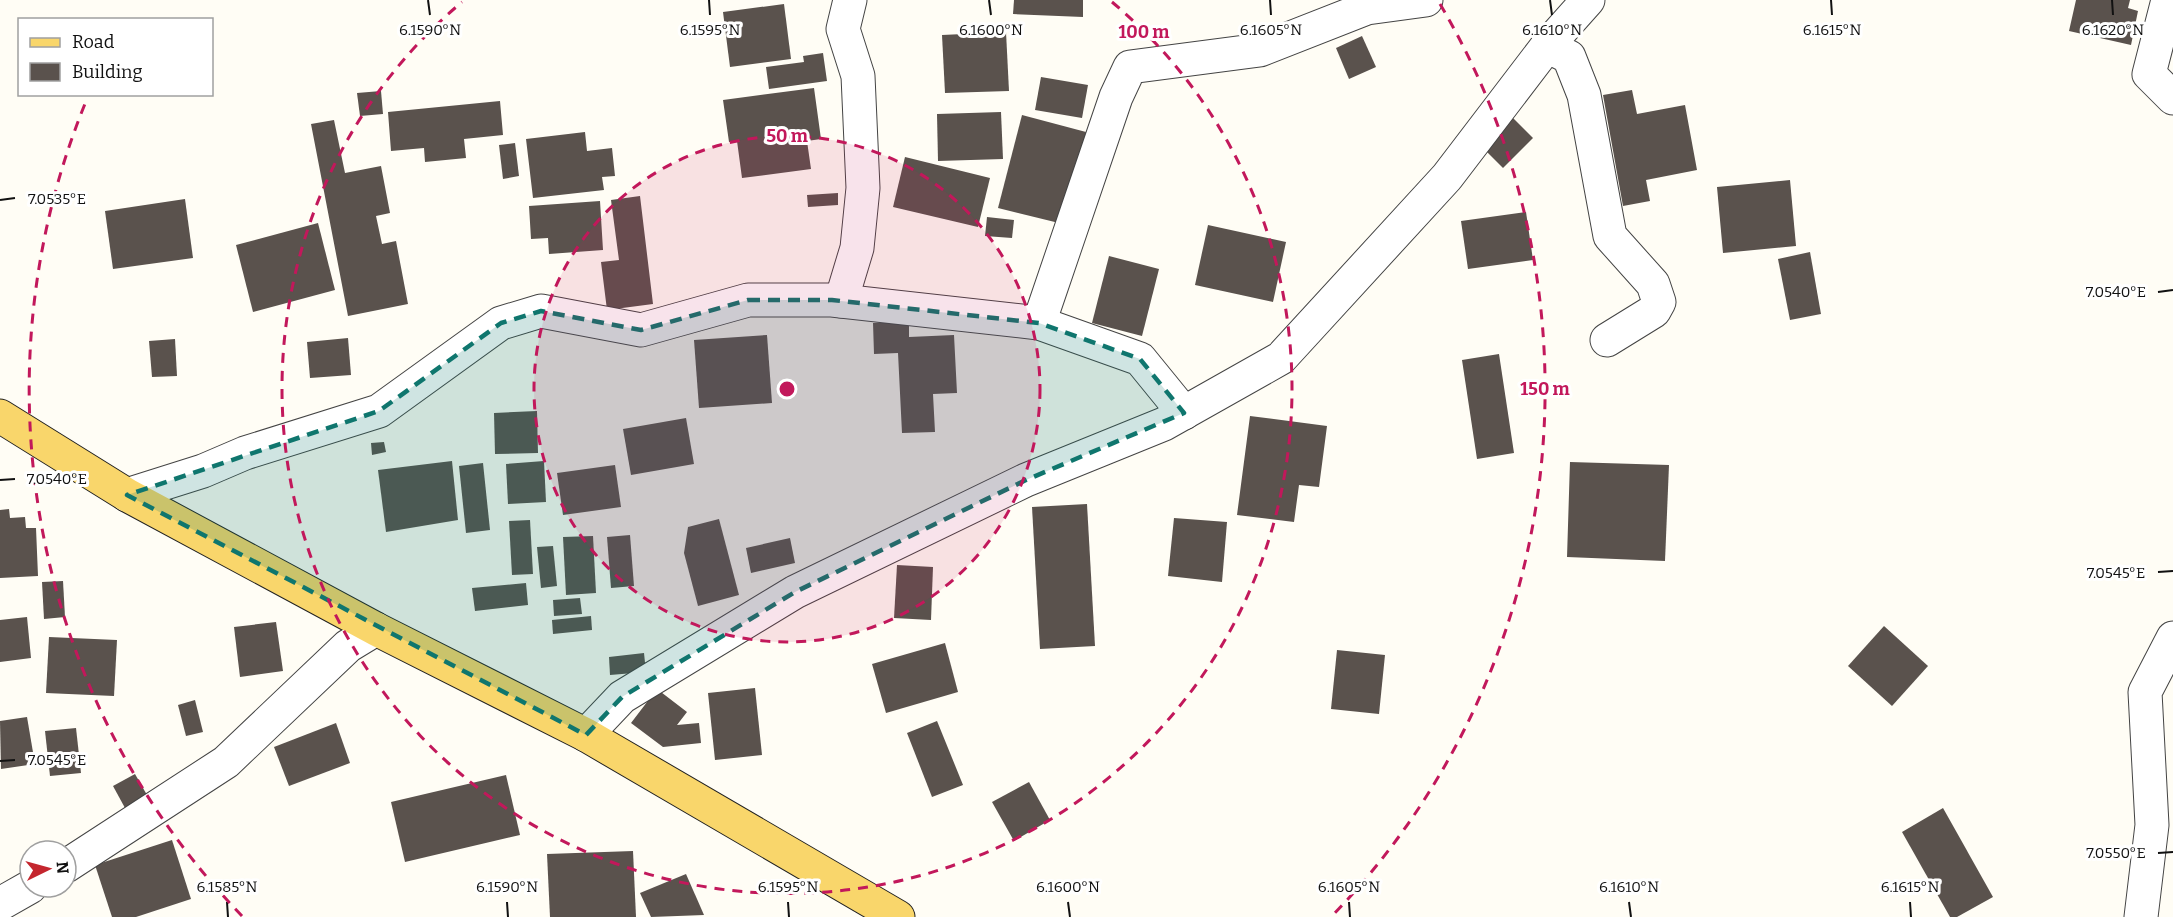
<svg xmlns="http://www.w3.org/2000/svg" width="2173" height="917" viewBox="0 0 2173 917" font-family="Bitter,serif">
	<rect width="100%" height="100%" fill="#fffdf5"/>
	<g fill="#5a524d">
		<path d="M1014,0H1083V17L1013,14Z"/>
		<path d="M2076,0H2130L2128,8L2138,11L2131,45L2069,31Z"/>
		<path d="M784,4L791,59L730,67L723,12Z"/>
		<path d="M1006,32L1009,91L945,93L942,35Z"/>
		<path d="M1362,36L1376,67L1349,79L1336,48Z"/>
		<path d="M823,53L827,81L769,89L766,67L804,62L803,56Z"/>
		<path d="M1041,77L1088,85L1082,118L1035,110Z"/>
		<path d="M814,88L821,139L807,141L811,169L742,178L737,141L729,142L723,100Z"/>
		<path d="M1632,90L1637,114L1685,105L1697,170L1646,180L1650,201L1623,206L1603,95Z"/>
		<path d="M381,91L383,114L360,116L357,93Z"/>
		<path d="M500,101L503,135L464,139L466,158L425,162L424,148L391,151L388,112Z"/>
		<path d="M1001,112L1003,159L938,161L937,114Z"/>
		<path d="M1022,115L1086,132L1063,224L998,208Z"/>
		<path d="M1513,118L1533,138L1503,168L1483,148Z"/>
		<path d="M334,120L345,173L381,166L390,213L376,216L382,244L396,241L408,304L348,316L311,124Z"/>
		<path d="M585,132L587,151L612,148L615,176L602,177L604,190L533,198L526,139Z"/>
		<path d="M515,143L519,176L503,179L499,145Z"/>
		<path d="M905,157L990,178L978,227L893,207Z"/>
		<path d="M1790,180L1796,246L1723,253L1717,187Z"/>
		<path d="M838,193V205L808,207L807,195Z"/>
		<path d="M640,196L653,304L607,310L601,262L619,260L611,200Z"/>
		<path d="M185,199L193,258L113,269L105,211Z"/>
		<path d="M600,201L603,250L549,254L548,238L531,239L529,206Z"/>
		<path d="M1526,212L1533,260L1468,269L1461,221Z"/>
		<path d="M987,217L1014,220L1012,238L985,236Z"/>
		<path d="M318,223L335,290L253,312L236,245Z"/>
		<path d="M1208,225L1286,242L1273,302L1195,285Z"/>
		<path d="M1810,252L1821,314L1790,320L1778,259Z"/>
		<path d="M1109,256L1159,269L1142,336L1092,323Z"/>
		<path d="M909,321V337L954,335L957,393L933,394L935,432L902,433L898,353L874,354L873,323Z"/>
		<path d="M767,335L772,403L699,408L694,340Z"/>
		<path d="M348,338L351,375L310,378L307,342Z"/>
		<path d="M175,339L177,376L152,377L149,341Z"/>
		<path d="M1499,354L1514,453L1477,459L1462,360Z"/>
		<path d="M537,411L538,453L495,454L494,413Z"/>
		<path d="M1250,416L1327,426L1319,487L1299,485L1294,522L1237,515Z"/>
		<path d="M686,418L694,464L631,475L623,429Z"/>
		<path d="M384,442L386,452L372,455L371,443Z"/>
		<path d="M452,461L458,520L386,532L378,470Z"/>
		<path d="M544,461L546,502L508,504L506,464Z"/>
		<path d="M1570,462L1669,465L1665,561L1567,557Z"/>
		<path d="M483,463L490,530L466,533L459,466Z"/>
		<path d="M615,465L621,507L563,515L557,473Z"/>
		<path d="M1087,504L1095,646L1040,649L1032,507Z"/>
		<path d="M9,509L10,518L25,517L26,528H36L38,576L0,578V510Z"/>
		<path d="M1174,518L1227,522L1222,582L1168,576Z"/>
		<path d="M719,519L739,595L698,606L684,553L688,527Z"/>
		<path d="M530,520L533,574L512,575L509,521Z"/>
		<path d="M630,535L634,586L611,588L607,537Z"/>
		<path d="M593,536L596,593L566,595L563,537Z"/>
		<path d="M790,538L795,563L751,573L746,548Z"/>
		<path d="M553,546L557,586L541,588L537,547Z"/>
		<path d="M897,565L933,567L931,620L894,618Z"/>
		<path d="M63,581L65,617L44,619L42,582Z"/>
		<path d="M526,583L528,605L475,611L472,588Z"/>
		<path d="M580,598L582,614L554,616L553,600Z"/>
		<path d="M591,616L592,630L553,634L552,620Z"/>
		<path d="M27,617L31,658L0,662V620Z"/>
		<path d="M276,622L283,671L240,677L234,627Z"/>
		<path d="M1884,626L1928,666L1892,706L1848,666Z"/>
		<path d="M49,637L117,640L114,696L46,693Z"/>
		<path d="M945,643L958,692L886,713L872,664Z"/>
		<path d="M1337,650L1385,655L1379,714L1331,709Z"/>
		<path d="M644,653L646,672L610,675L609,657Z"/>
		<path d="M755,688L762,755L715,760L708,693Z"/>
		<path d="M657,689L687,712L677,725L699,723L701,743L663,747L631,723Z"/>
		<path d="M195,700L203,732L186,736L178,705Z"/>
		<path d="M27,717L35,764L1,769L0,721Z"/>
		<path d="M937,721L963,785L932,797L907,733Z"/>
		<path d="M336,723L350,763L289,786L274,747Z"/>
		<path d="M76,728L81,773L50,776L45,731Z"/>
		<path d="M135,774L147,795L125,808L113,786Z"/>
		<path d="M506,775L520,835L405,862L391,802Z"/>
		<path d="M1029,782L1050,820L1014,841L992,802Z"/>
		<path d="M1943,808L1993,897L1957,917H1950L1902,832Z"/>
		<path d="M172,840L191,899L136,917H112L95,865Z"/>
		<path d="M633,851L636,917H550L547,854Z"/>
		<path d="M686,874L704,915L651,917L640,893Z"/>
	</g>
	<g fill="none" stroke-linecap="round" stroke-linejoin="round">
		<g stroke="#444" stroke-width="35">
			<g id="minor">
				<path d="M2168,0L2149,74L2173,98"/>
				<path d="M1547,46L1569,57L1584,95L1610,236L1653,284L1659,302L1654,311L1607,340"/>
				<path d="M841,301L857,248L863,188L858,76L843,29L850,0"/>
				<path d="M1039,323L1116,97L1130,67L1260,50L1367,8L1426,0"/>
				<path d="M127,495L203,471L245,453L379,411L501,323L541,311L641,330L748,300H832L1039,323L1140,359L1184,413"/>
				<path d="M586,735L622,697L795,592L1026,480L1164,424L1281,358L1447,177L1547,46L1588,0"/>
				<path d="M66,866L226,762L348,646L376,629"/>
				<path d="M0,904L30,887"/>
				<path d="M2141,917L2152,825L2145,692L2173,638"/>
			</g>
		</g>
		<g stroke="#222" stroke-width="35">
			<path id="major" d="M0,416L127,495L376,629L586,735L898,917"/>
		</g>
		<use href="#minor" stroke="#fff" stroke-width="33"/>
		<use href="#major" stroke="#f9d66b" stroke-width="33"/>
	</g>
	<path fill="#0f766e" fill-opacity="0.2" stroke="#0f766e" stroke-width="4.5" stroke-dasharray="12 8" stroke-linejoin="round" d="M748,300H832L1039,323L1140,359L1184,413L1026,480L795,592L622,697L586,735L127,495L379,411L501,323L541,311L641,330Z"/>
	<path fill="none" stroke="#111" stroke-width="2" d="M428,0L430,15M709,0L710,15M989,0L991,15M1270,0L1271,15M1550,0L1552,15M1831,0L1832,15M2112,0L2113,15M0,200L15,198M2158,292L2173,290M0,480L15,479M2158,572L2173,571M0,761L15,760M2158,853L2173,852M227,902L228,917M507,902L508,917M788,902L789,917M1068,902L1070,917M1349,902L1350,917M1629,902L1631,917M1910,902L1911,917"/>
	<circle cx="787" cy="389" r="253" fill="#c2185b" fill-opacity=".12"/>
	<g fill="none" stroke="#c2185b" stroke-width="3" stroke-dasharray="10 8">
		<circle cx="787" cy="389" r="253"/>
		<path d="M1112 2A505 505 0 1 1 462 2"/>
		<path d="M242 916A758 758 0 0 1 87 99M1440 4A758 758 0 0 1 1332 916"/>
	</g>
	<g font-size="15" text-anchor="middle" fill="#111" stroke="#fff" stroke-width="6" stroke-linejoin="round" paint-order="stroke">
		<text x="430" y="35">6.1590°N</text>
		<text x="710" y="35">6.1595°N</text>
		<text x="991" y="35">6.1600°N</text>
		<text x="1271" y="35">6.1605°N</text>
		<text x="1552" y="35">6.1610°N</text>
		<text x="1832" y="35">6.1615°N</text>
		<text x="2113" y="35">6.1620°N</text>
		<text x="57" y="204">7.0535°E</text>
		<text x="2116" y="297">7.0540°E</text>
		<text x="57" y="484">7.0540°E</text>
		<text x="2116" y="578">7.0545°E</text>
		<text x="57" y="765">7.0545°E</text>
		<text x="2116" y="858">7.0550°E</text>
		<text x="227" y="892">6.1585°N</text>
		<text x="507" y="892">6.1590°N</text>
		<text x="788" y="892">6.1595°N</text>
		<text x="1068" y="892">6.1600°N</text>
		<text x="1349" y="892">6.1605°N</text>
		<text x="1629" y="892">6.1610°N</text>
		<text x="1910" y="892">6.1615°N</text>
	</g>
	<circle cx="787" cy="389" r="9" fill="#c2185b" stroke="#fff" stroke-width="3"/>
	<g font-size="18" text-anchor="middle" font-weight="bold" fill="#c2185b" stroke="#fff" stroke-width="6" stroke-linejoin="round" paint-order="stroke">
		<text x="1144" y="38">100 m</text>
		<text x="787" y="142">50 m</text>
		<text x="1545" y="395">150 m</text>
	</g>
	<rect x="18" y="18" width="195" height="78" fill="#ffffff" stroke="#a0a0a0" stroke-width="1.5"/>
	<rect x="30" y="38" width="30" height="9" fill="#f9d66b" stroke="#a0a0a0" stroke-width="1.5"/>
	<text x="72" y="48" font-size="18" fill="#111111">Road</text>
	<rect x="30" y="63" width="30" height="18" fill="#5a524d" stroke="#a0a0a0" stroke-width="1.5"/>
	<text x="72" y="78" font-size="18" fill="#111111">Building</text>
	<g transform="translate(48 869) rotate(85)"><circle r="28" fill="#ffffff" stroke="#a0a0a0" stroke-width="1.5"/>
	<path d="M0-4.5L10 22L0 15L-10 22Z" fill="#c4262e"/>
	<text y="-9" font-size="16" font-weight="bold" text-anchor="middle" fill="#111111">N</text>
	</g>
</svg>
